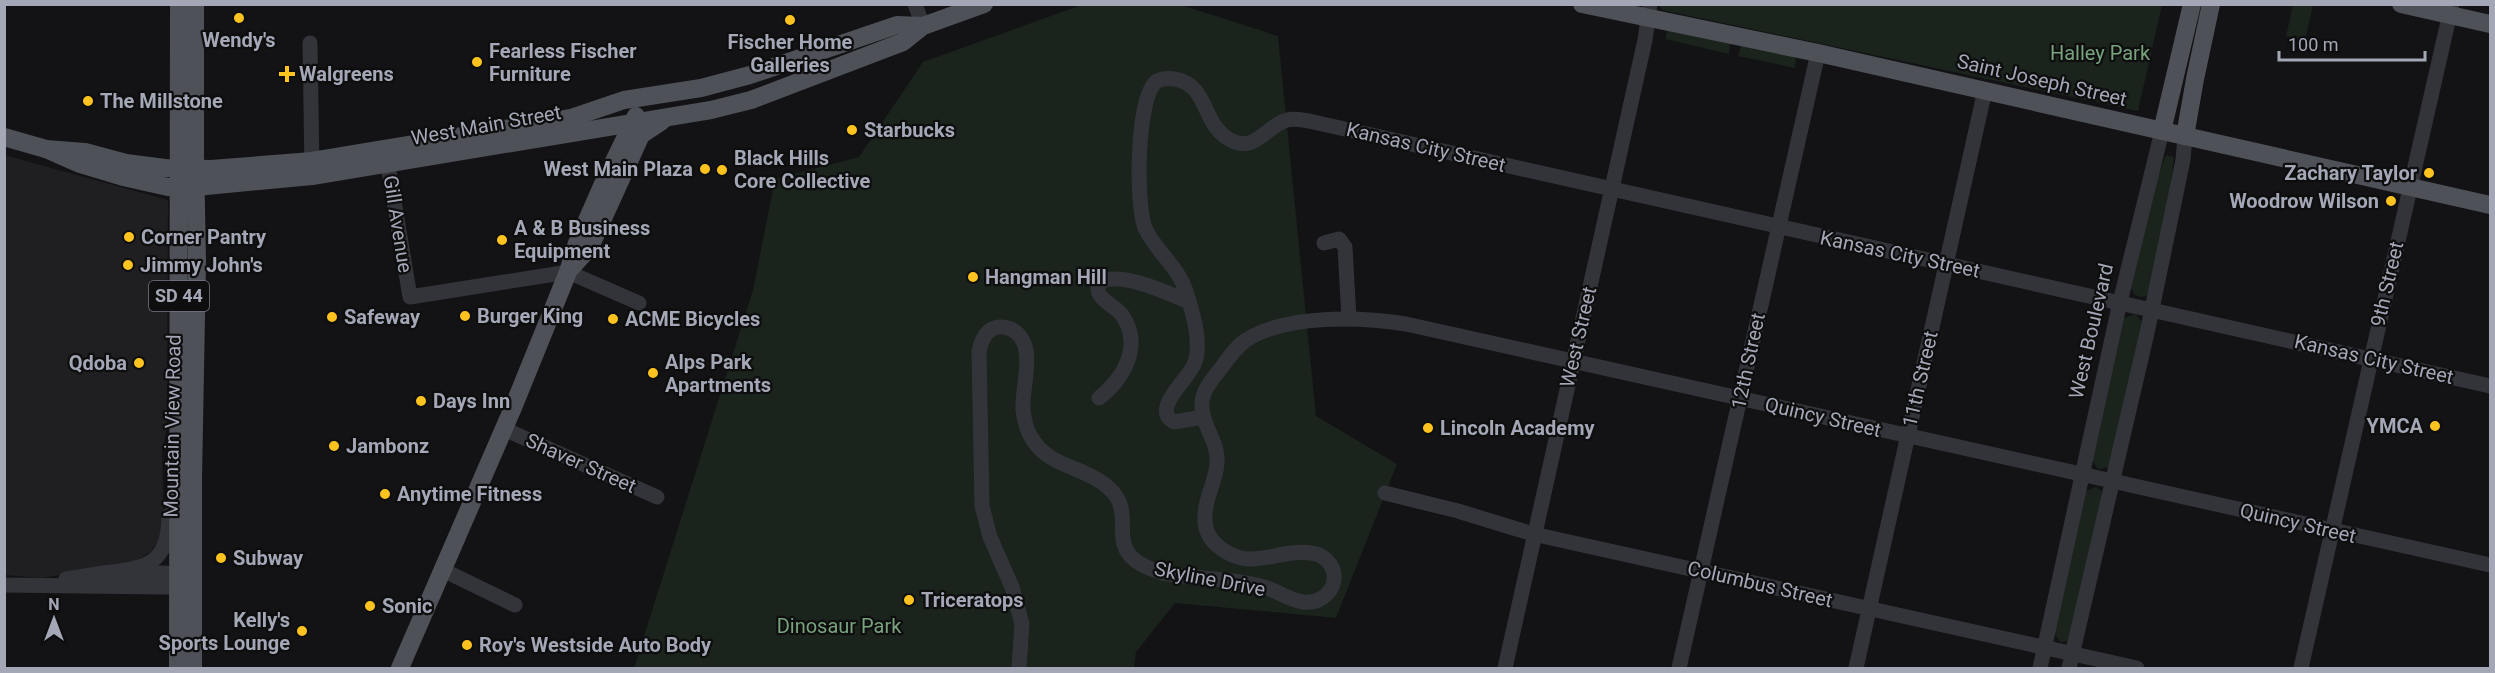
<svg xmlns="http://www.w3.org/2000/svg" width="2495" height="673" viewBox="0 0 2495 673" font-family="Roboto,sans-serif">
	<rect width="100%" height="100%" fill="#131315"/>
	<path fill="#1f1f22" d="M4,155L168,200L167,427L162,449L164,533L151,551L134,563L41,578L5,575Z"/>
	<g fill="#1a231c">
		<path d="M1081,5H1181L1278,36L1316,416L1397,464L1336,618L1175,603L1136,652L1134,668H634L753,290L775,179L859,157L923,62Z"/>
		<path d="M1659,5V4L2162,5L2138,111L1662,10Z"/>
		<path d="M2293,5H2313L2305,40L2286,36Z"/>
		<path d="M1668,29L1730,43L1729,54L1665,39Z"/>
		<path d="M1743,45L1796,56L1795,68L1738,56L1741,46Z"/>
		<path d="M2166,155L2174,157L2167,214L2151,291L2146,296L2140,297L2134,294L2131,287L2154,185Z"/>
		<path d="M2135,314L2142,322L2112,463L2107,468L2098,469L2092,460L2124,318Z"/>
		<path d="M2096,487L2103,492L2069,641L2060,642L2054,632L2086,491Z"/>
	</g>
	<g fill="none" stroke-linecap="round" stroke-linejoin="round">
		<g stroke="#33343a" stroke-width="15">
			<path d="M915,4L923,26"/>
			<path d="M310,43L312,170"/>
			<path d="M386,153L410,297L568,272L639,303"/>
			<path d="M1324,243L1339,239L1345,247L1349,319"/>
			<path d="M1099,398C1124,378 1143,346 1122,315C1114,304 1093,299 1099,283C1118,269 1170,294 1189,302"/>
			<path d="M1203,417L1174,422C1150,408 1190,379 1195,362C1202,342 1192,310 1186,291C1178,267 1157,252 1146,230C1135,209 1136,95 1157,81C1163,78 1169,78 1175,79C1208,85 1202,122 1227,138C1255,156 1265,126 1287,120C1294,118 1302,120 1309,121L2490,386"/>
			<path d="M504,429L657,497"/>
			<path d="M1385,493L1458,511L1533,534L2137,668"/>
			<path d="M443,570L515,605"/>
			<path d="M104,573C147,568 169,564 169,515"/>
			<path d="M66,579L104,573H165L188,580"/>
			<path d="M4,585L161,587H178L188,583"/>
			<path d="M1019,668L1022,624L1012,587L990,537L982,506L979,351C981,343 983,336 989,331C995,326 1004,326 1011,329C1039,343 1021,386 1023,410C1024,420 1026,428 1031,437C1048,468 1086,466 1110,489C1141,518 1095,554 1163,573C1196,579 1236,578 1267,588C1284,594 1304,610 1322,598C1343,584 1335,556 1311,553C1277,548 1251,573 1219,547C1209,539 1204,529 1205,516C1205,497 1216,482 1217,463C1219,441 1200,424 1202,402C1203,389 1214,377 1222,367C1229,357 1236,347 1246,340C1287,314 1360,317 1406,324L2490,565"/>
			<path d="M1505,668L1645,40L1650,4"/>
			<path d="M1679,668L1818,53"/>
			<path d="M1856,668L1985,90"/>
			<path d="M2040,668L2120,302L2162,131"/>
			<path d="M2069,668L2147,333L2183,160L2185,136"/>
			<path d="M2301,668L2452,4"/>
		</g>
		<g stroke="#4f5159" stroke-width="18">
			<path d="M1582,4L1818,53L2490,205"/>
			<path d="M2401,4L2490,24"/>
			<path d="M2162,131L2192,4"/>
			<path d="M2185,136L2195,79L2211,4"/>
			<path d="M4,137L46,149L85,152L126,163L165,168L211,169L312,161L571,118L624,100L701,88L750,75L897,25L923,26"/>
			<path d="M46,149L80,164L123,177L168,187H196L312,176L711,110L751,100L903,42L923,26L984,4"/>
			<path d="M571,268L590,247L641,135L662,121"/>
			<path d="M178,668L179,4"/>
			<path d="M193,668V479L197,261L195,156V4"/>
			<path d="M400,668L512,410L568,272L577,243L602,186L636,116"/>
		</g>
	</g>
	<g fill="#ffc320" stroke="#0e0e0f" stroke-width="2">
		<circle cx="239" cy="18" r="6"/>
		<circle cx="790" cy="20" r="6"/>
		<circle cx="477" cy="62" r="6"/>
		<path d="M284 65h6v6h6v6h-6v6h-6v-6h-6v-6h6z"/>
		<circle cx="88" cy="101" r="6"/>
		<circle cx="852" cy="130" r="6"/>
		<circle cx="705" cy="169" r="6"/>
		<circle cx="722" cy="170" r="6"/>
		<circle cx="2429" cy="173" r="6"/>
		<circle cx="2391" cy="201" r="6"/>
		<circle cx="129" cy="237" r="6"/>
		<circle cx="502" cy="240" r="6"/>
		<circle cx="128" cy="265" r="6"/>
		<circle cx="973" cy="277" r="6"/>
		<circle cx="465" cy="316" r="6"/>
		<circle cx="332" cy="317" r="6"/>
		<circle cx="613" cy="319" r="6"/>
		<circle cx="139" cy="363" r="6"/>
		<circle cx="653" cy="373" r="6"/>
		<circle cx="421" cy="401" r="6"/>
		<circle cx="2435" cy="426" r="6"/>
		<circle cx="1428" cy="428" r="6"/>
		<circle cx="334" cy="446" r="6"/>
		<circle cx="385" cy="494" r="6"/>
		<circle cx="221" cy="558" r="6"/>
		<circle cx="909" cy="600" r="6"/>
		<circle cx="370" cy="606" r="6"/>
		<circle cx="302" cy="631" r="6"/>
		<circle cx="467" cy="645" r="6"/>
	</g>
	<g text-anchor="middle" stroke-width="4.5" stroke-linejoin="round" paint-order="stroke">
		<rect fill="#0e0e0f" stroke="#767984" stroke-width="1.5" x="149" y="281" width="60" height="30" rx="4.5"/>
		<g font-size="18" font-weight="bold" fill="#a3a7b6">
			<text x="179" y="302">SD 44</text>
		</g>
		<g font-size="20" font-weight="bold" fill="#a3a7b6" stroke="#0e0e0f" text-anchor="start">
			<text x="239" y="47" text-anchor="middle">Wendy's</text>
			<text x="790" y="49" text-anchor="middle">Fischer Home<tspan x="790" dy="23">Galleries</tspan></text>
			<text x="489" y="58">Fearless Fischer<tspan x="489" dy="23">Furniture</tspan></text>
			<text x="299" y="81">Walgreens</text>
			<text x="100" y="108">The Millstone</text>
			<text x="864" y="137">Starbucks</text>
			<text x="734" y="165">Black Hills<tspan x="734" dy="23">Core Collective</tspan></text>
			<text x="693" y="176" text-anchor="end">West Main Plaza</text>
			<text x="2417" y="180" text-anchor="end">Zachary Taylor</text>
			<text x="2379" y="208" text-anchor="end">Woodrow Wilson</text>
			<text x="514" y="235">A &amp; B Business<tspan x="514" dy="23">Equipment</tspan></text>
			<text x="141" y="244">Corner Pantry</text>
			<text x="140" y="272">Jimmy John's</text>
			<text x="985" y="284">Hangman Hill</text>
			<text x="477" y="323">Burger King</text>
			<text x="344" y="324">Safeway</text>
			<text x="625" y="326">ACME Bicycles</text>
			<text x="665" y="369">Alps Park<tspan x="665" dy="23">Apartments</tspan></text>
			<text x="127" y="370" text-anchor="end">Qdoba</text>
			<text x="433" y="408">Days Inn</text>
			<text x="2423" y="433" text-anchor="end">YMCA</text>
			<text x="1440" y="435">Lincoln Academy</text>
			<text x="346" y="453">Jambonz</text>
			<text x="397" y="501">Anytime Fitness</text>
			<text x="233" y="565">Subway</text>
			<text x="921" y="607">Triceratops</text>
			<text x="382" y="613">Sonic</text>
			<text x="290" y="627" text-anchor="end">Kelly's<tspan x="290" dy="23">Sports Lounge</tspan></text>
			<text x="479" y="652">Roy's Westside Auto Body</text>
		</g>
		<g font-size="20" fill="#78a37e" stroke="#0e0e0f">
			<text x="2100" y="60">Halley Park</text>
			<text x="839" y="633">Dinosaur Park</text>
		</g>
		<g font-size="20" fill="#a3a7b6" stroke="#0e0e0f">
			<text transform="translate(2042 80) rotate(13)" y="7">Saint Joseph Street</text>
			<text transform="translate(486 125) rotate(-10)" y="7">West Main Street</text>
			<text transform="translate(1426 147) rotate(13)" y="7">Kansas City Street</text>
			<text transform="translate(398 224) rotate(81)" y="7">Gill Avenue</text>
			<text transform="translate(1900 254) rotate(12)" y="7">Kansas City Street</text>
			<text transform="translate(2387 284) rotate(-77)" y="7">9th Street</text>
			<text transform="translate(2091 331) rotate(-77)" y="7">West Boulevard</text>
			<text transform="translate(1578 337) rotate(-77)" y="7">West Street</text>
			<text transform="translate(2374 359) rotate(13)" y="7">Kansas City Street</text>
			<text transform="translate(1748 361) rotate(-78)" y="7">12th Street</text>
			<text transform="translate(1920 379) rotate(-77)" y="7">11th Street</text>
			<text transform="translate(1823 417) rotate(13)" y="7">Quincy Street</text>
			<text transform="translate(172 426) rotate(-89)" y="7">Mountain View Road</text>
			<text transform="translate(581 463) rotate(24)" y="7">Shaver Street</text>
			<text transform="translate(2298 523) rotate(13)" y="7">Quincy Street</text>
			<text transform="translate(1210 579) rotate(11)" y="7">Skyline Drive</text>
			<text transform="translate(1760 584) rotate(13)" y="7">Columbus Street</text>
		</g>
	</g>
	<rect width="2495" height="673" fill="none" stroke="#a3a7b6" stroke-width="12"/>
	<g transform="translate(54 619)" stroke="#0e0e0f" stroke-width="4.5" paint-order="stroke">
	<path d="M0-4.5L10 22L0 15L-10 22Z" fill="#a3a7b6"/>
	<text y="-9" font-size="16" font-weight="bold" text-anchor="middle" fill="#a3a7b6">N</text>
	</g>
	<path d="M2279 51v9h146v-9" fill="none" stroke="#a3a7b6" stroke-width="3"/>
	<text x="2288" y="51" font-size="18" fill="#a3a7b6" stroke="#0e0e0f" stroke-width="4.5" paint-order="stroke">100 m</text>
</svg>
